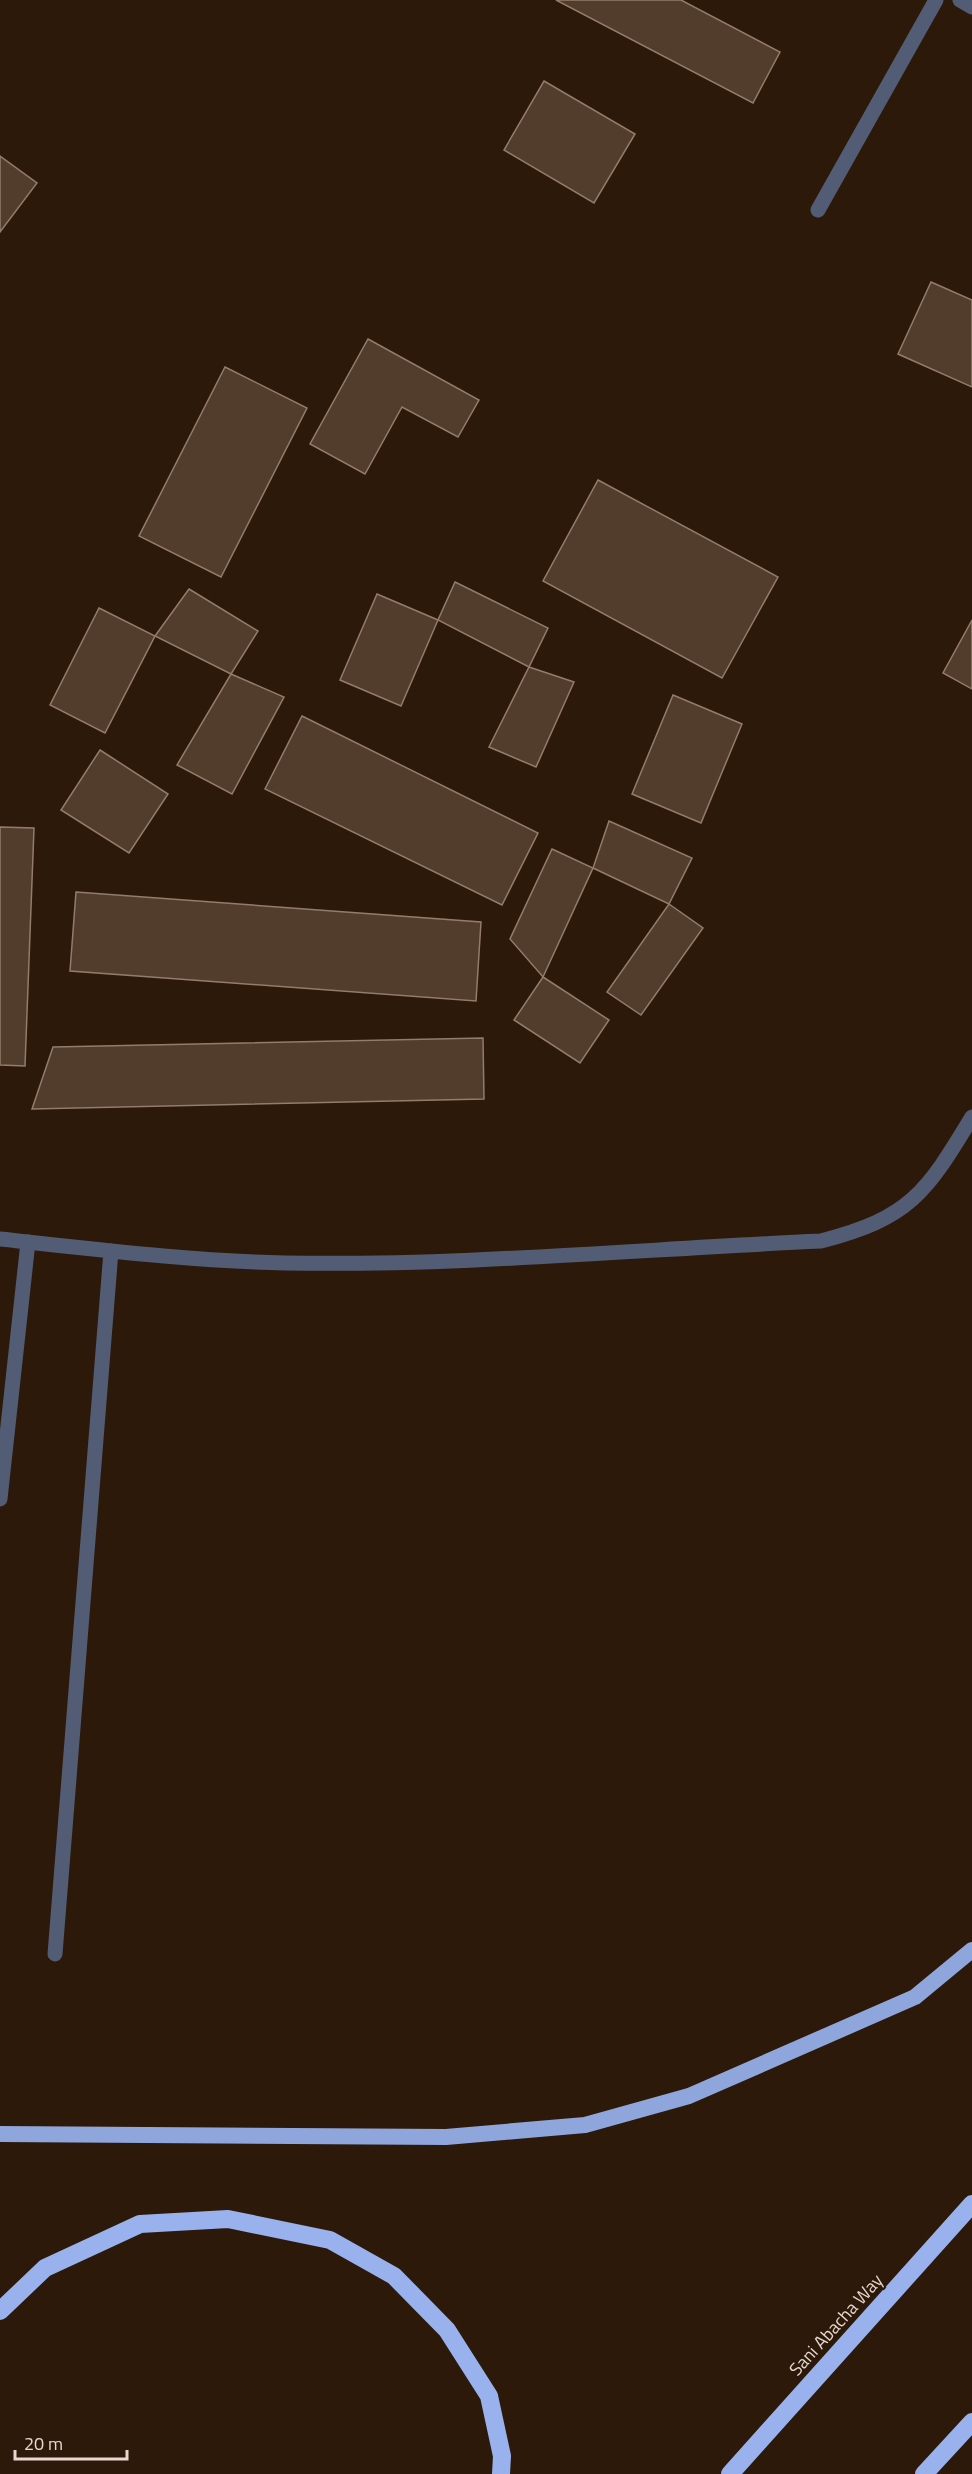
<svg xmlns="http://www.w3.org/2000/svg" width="972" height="2474" viewBox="0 0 972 2474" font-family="'Titillium Web',sans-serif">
	<rect width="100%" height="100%" fill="#2c1909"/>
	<g fill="#523c2c" stroke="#947c6a" stroke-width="1.5">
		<path d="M556,0H681L780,52L753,103Z"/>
		<path d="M544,81L635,134L594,203L504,150Z"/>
		<path d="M0,156L37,183L0,232Z"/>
		<path d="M931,282L972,300V387L898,354Z"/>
		<path d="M368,339L479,400L458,437L402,407L365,474L310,444Z"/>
		<path d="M225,367L307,408L221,577L139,536Z"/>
		<path d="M598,480L778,577L722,678L543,581Z"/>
		<path d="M455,582L548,628L529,667L438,620Z"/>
		<path d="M189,589L258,631L231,674L155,636Z"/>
		<path d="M377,594L438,620L401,706L340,680Z"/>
		<path d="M99,608L155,636L105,733L50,705Z"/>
		<path d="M972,620V689L943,673Z"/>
		<path d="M529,667L574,682L536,767L489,747Z"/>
		<path d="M231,674L284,697L232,794L177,765Z"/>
		<path d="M673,695L742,724L701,823L632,794Z"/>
		<path d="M302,716L538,833L502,905L265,789Z"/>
		<path d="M100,750L168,794L129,853L61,810Z"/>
		<path d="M609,821L692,858L669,904L593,868Z"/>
		<path d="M0,827L34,828L25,1066L0,1065Z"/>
		<path d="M552,849L593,868L543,977L510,939Z"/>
		<path d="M76,892L481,922L476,1001L70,971Z"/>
		<path d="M669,904L703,928L641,1015L607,992Z"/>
		<path d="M543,977L609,1020L580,1063L514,1020Z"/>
		<path d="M483,1038L484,1099L32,1109L53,1047Z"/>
	</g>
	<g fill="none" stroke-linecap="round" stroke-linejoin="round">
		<g stroke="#525c74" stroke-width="15">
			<path d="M960,0L972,7"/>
			<path d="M818,210L936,0"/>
			<path d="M0,1239C94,1249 190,1261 285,1263C464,1266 643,1249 821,1241C910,1218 926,1193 972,1117"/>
			<path d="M0,1499L28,1242"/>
			<path d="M55,1954L111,1251"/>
		</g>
		<path stroke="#8fa6dc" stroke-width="16" d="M0,2134L446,2137L585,2125L689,2096L915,1997L972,1950"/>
		<g stroke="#99b2ed" stroke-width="18">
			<path d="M0,2311L45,2268L140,2224L228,2219L330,2240L394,2276L447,2330L489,2396L502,2456L501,2474"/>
			<path d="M730,2474L972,2204"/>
			<path d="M924,2474L972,2422"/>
		</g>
	</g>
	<g text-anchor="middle" stroke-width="4.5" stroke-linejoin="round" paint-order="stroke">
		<g font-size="18" fill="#e6d8ce" stroke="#2c1909">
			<text transform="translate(836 2325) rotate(-48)" y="6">Sani Abacha Way</text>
		</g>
	</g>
	<path d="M15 2450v9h112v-9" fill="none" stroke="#e6d8ce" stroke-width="3"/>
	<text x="24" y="2450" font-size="18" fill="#e6d8ce" stroke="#2c1909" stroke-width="4.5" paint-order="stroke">20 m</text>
</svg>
